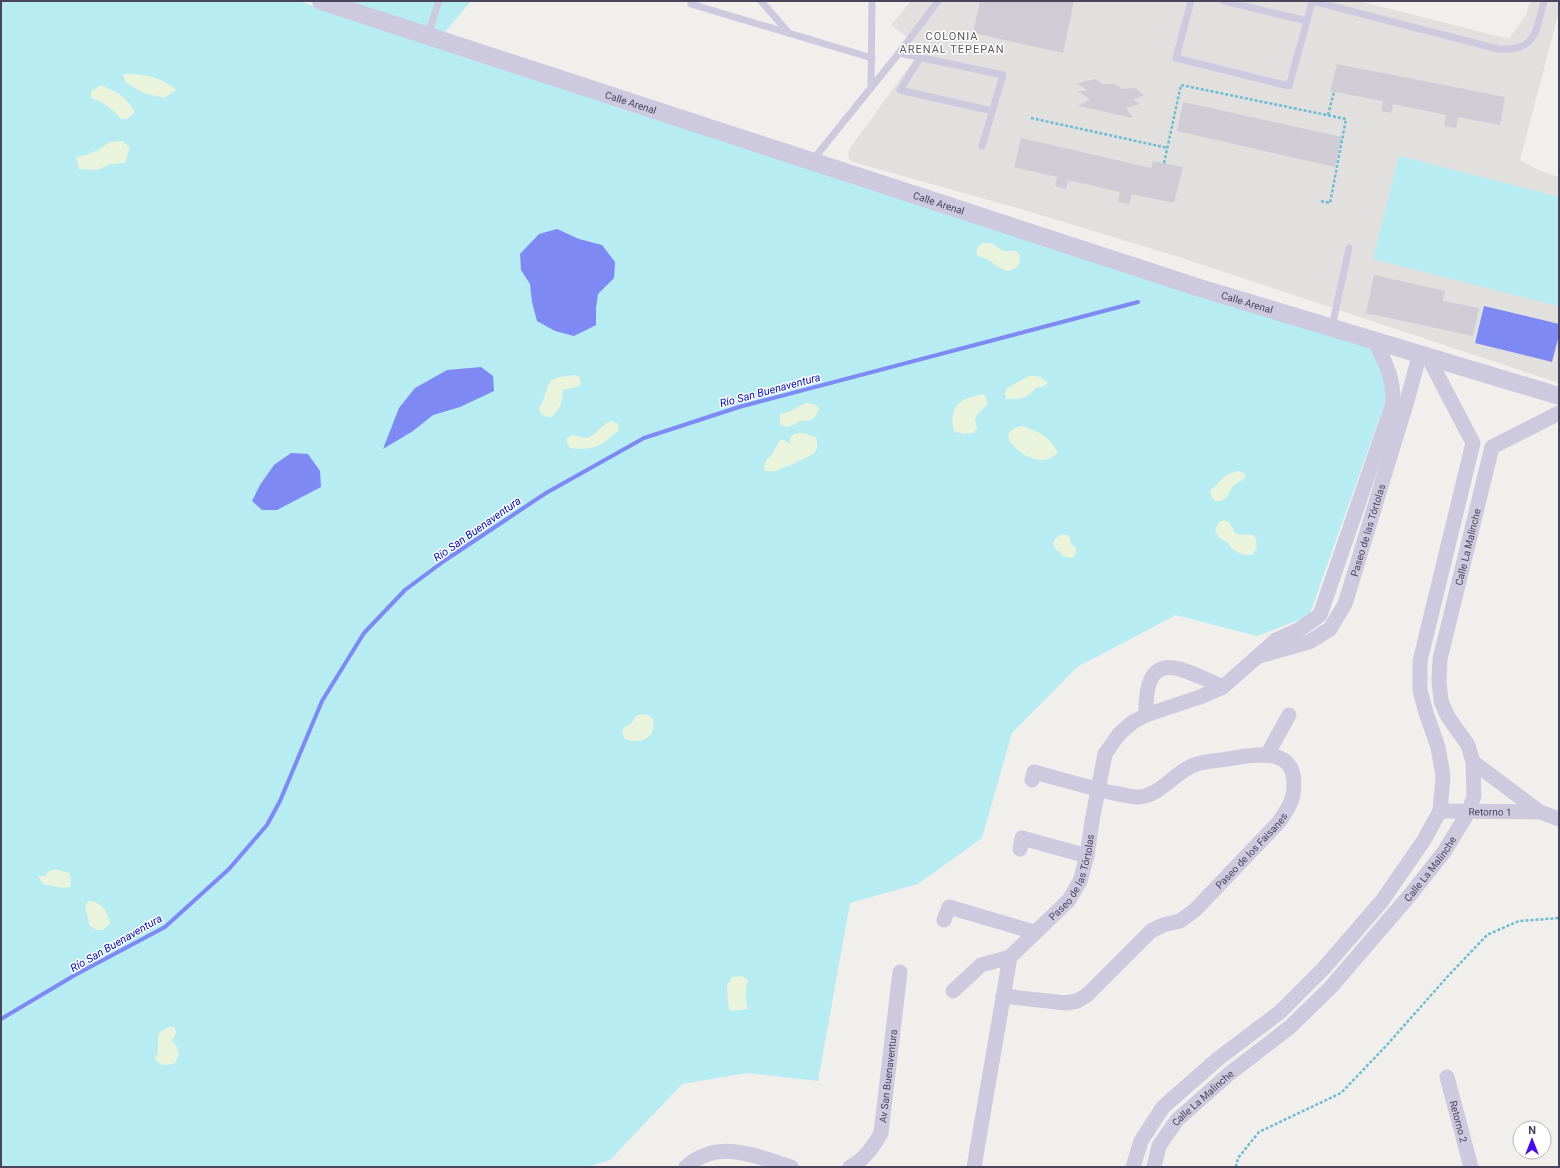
<svg xmlns="http://www.w3.org/2000/svg" width="1560" height="1168" viewBox="0 0 1560 1168" font-family="Roboto,sans-serif">
	<rect width="100%" height="100%" fill="#f0efec"/>
	<path fill="#e1e0de" d="M911,1H1359L1509,39L1526,15L1530,1H1559V11L1520,160L1538,170L1559,177V383L1182,258L1021,209L853,162L849,159L848,153L850,148L922,49L891,25Z"/>
	<g fill="#b6ecf2">
		<path d="M1,1H299L1231,305L1370,347L1390,388L1309,616L1257,636L1176,615L1077,667L1012,733L982,838L918,884L850,903L818,1081L747,1073L682,1084L610,1160L587,1167H1Z"/>
		<path d="M325,1H471L438,40Z"/>
		<path d="M1399,156L1559,197V306L1373,259Z"/>
	</g>
	<g fill="#eaf3db">
		<path d="M123,74C145,74 159,76 177,90L164,98L144,93L126,83Z"/>
		<path d="M101,85C117,92 126,96 135,112L127,119H121C113,109 103,102 91,98V91Z"/>
		<path d="M123,141L130,148L125,163L111,164L97,170L79,169L76,157L86,155L98,150L110,142Z"/>
		<path d="M983,243H991L1004,251H1016L1020,255C1020,261 1020,265 1014,269C1004,275 996,264 988,260C983,257 980,258 976,254L978,246Z"/>
		<path d="M576,375L580,378L581,384L577,387L563,390C563,401 560,409 552,417H546L541,414L539,408C547,399 544,382 556,378C562,376 569,376 576,375Z"/>
		<path d="M1029,376C1038,376 1043,376 1048,384L1042,387L1036,388C1026,400 1020,399 1006,399L1005,394L1007,388Z"/>
		<path d="M984,394L988,403C981,413 972,414 977,427L974,433L965,434L955,432C950,423 952,407 962,401C969,397 976,395 984,394Z"/>
		<path d="M805,403L814,404L819,408C815,421 811,421 799,421L796,424L788,427L780,425V414L789,412Z"/>
		<path d="M611,421L617,423L619,428L618,432C612,434 610,438 605,442C594,449 583,450 570,448L567,443V438L571,435C577,435 582,438 587,438C594,437 602,424 611,421Z"/>
		<path d="M1021,426C1036,429 1052,438 1058,453C1056,454 1053,457 1051,458C1036,465 1014,451 1008,438C1009,430 1013,428 1021,426Z"/>
		<path d="M803,433L816,437C817,442 819,447 815,452C812,456 782,469 775,471C772,472 769,471 765,471L764,466L767,459L771,456L780,440H784L790,444V438L794,434Z"/>
		<path d="M1237,471L1243,472L1246,477L1232,487L1227,497L1222,501H1215L1211,496L1210,491L1226,475Z"/>
		<path d="M1224,520L1229,522L1236,534L1254,535C1258,542 1258,549 1252,555H1244L1232,549L1227,542L1219,538L1215,530L1219,522Z"/>
		<path d="M1062,534L1069,536L1071,543L1076,548V553L1074,557L1070,558L1063,556L1060,552L1056,550L1053,543L1056,538Z"/>
		<path d="M642,714L648,715L653,719C653,722 654,727 653,730C649,742 635,743 625,739L622,732L624,727C630,725 633,723 635,716Z"/>
		<path d="M56,869L69,873L71,879L70,887L62,888L43,884L38,876H45L49,871Z"/>
		<path d="M88,901C102,901 107,911 110,923L103,930H96L89,925C89,918 86,914 85,907Z"/>
		<path d="M742,976L748,980C745,991 745,998 748,1009L730,1011C727,1003 728,994 727,985L732,977Z"/>
		<path d="M171,1026L175,1028L176,1033L172,1041L176,1045L179,1055L175,1063C166,1066 161,1067 155,1059C164,1044 148,1035 171,1026Z"/>
	</g>
	<g fill="#7f89f3">
		<path d="M557,229L579,239L602,245L615,262L614,278L598,294L596,308V325L574,336L555,331L537,321L532,302L530,284L521,270L520,254L539,234Z"/>
		<path d="M1484,306L1559,324V335L1552,362L1475,343Z"/>
		<path d="M481,367L493,376L494,391L460,407L433,415L413,431L383,449L399,408L415,388L447,370Z"/>
		<path d="M291,453L308,454L320,471L321,487L277,510H262L252,501L260,485L274,465Z"/>
	</g>
	<g fill="none" stroke-linecap="round" stroke-linejoin="round">
		<path stroke="#7f89f3" stroke-width="4" d="M1,1019L75,975L165,927L229,869L267,825L280,801L322,701L364,633L405,590L444,561L546,493L644,438L739,407L1138,302"/>
	</g>
	<g fill="#d0ccd5">
		<path d="M980,1H1074L1063,53L973,33Z"/>
		<path d="M1337,64L1505,97L1500,125L1458,117L1456,128L1444,126L1446,115L1393,104L1391,113L1381,111L1383,101L1330,91Z"/>
		<path d="M1096,79L1102,84H1115L1123,89L1135,88L1144,96L1133,99L1140,104L1126,108L1133,118L1078,106L1090,99L1077,91H1088L1077,83Z"/>
		<path d="M1183,102L1342,137L1335,167L1177,131Z"/>
		<path d="M1021,138L1151,168L1153,161L1183,167L1174,203L1132,194L1129,204L1118,202L1120,192L1068,180L1066,189L1055,186L1057,177L1014,167Z"/>
		<path d="M1374,275L1445,291L1443,301L1479,308L1473,336L1366,313Z"/>
	</g>
	<g fill="none" stroke-linecap="round" stroke-linejoin="round">
		<g stroke="#6cbcd3" stroke-width="2.5" stroke-dasharray="3 2" stroke-linecap="butt">
			<path d="M1328,115L1334,92"/>
			<path d="M1031,118L1168,148"/>
			<path d="M1164,163L1181,85L1346,119L1330,203L1321,201"/>
			<path d="M1236,1167L1238,1158L1259,1132L1341,1093L1386,1046L1448,976L1487,935L1519,921L1559,918"/>
		</g>
		<g stroke="#cdcadf" stroke-width="7">
			<path d="M761,1L789,33"/>
			<path d="M1191,1L1176,58L1289,86L1307,21"/>
			<path d="M1224,1L1307,21L1312,1"/>
			<path d="M1312,1L1498,49C1536,52 1536,31 1544,1"/>
			<path d="M691,4L872,58"/>
			<path d="M428,35L439,1"/>
			<path d="M899,53L1003,75L982,146"/>
			<path d="M920,58L900,90L992,111"/>
			<path d="M871,88L872,1"/>
			<path d="M812,161L899,53L938,1"/>
			<path d="M1332,327L1349,248"/>
		</g>
		<g stroke="#cdcadf" stroke-width="15">
			<path id="s1" d="M1259,656L1309,642L1330,629L1345,604L1407,401L1420,353"/>
			<path d="M1146,715C1144,645 1180,668 1223,687"/>
			<path d="M1267,755L1289,715"/>
			<path d="M1473,762L1540,812L1559,819"/>
			<path id="s2" d="M1440,811L1540,812"/>
			<path d="M1020,849L1022,838L1087,856"/>
			<path d="M944,920L949,907L1034,932"/>
			<path d="M953,991L981,965L1010,957"/>
			<path id="s3" d="M1003,996L1066,1003L1077,1001L1087,995L1151,931L1163,925L1180,921L1195,910L1279,822C1288,809 1294,800 1294,784C1294,745 1252,755 1227,759C1217,761 1204,761 1194,765C1173,773 1160,797 1137,797C1130,797 1121,794 1113,793C1087,787 1060,779 1034,772L1032,780"/>
			<path id="s4" d="M1447,1077L1471,1167"/>
			<path d="M686,1167C718,1138 756,1156 791,1167"/>
			<path id="s5" d="M850,1167C865,1159 873,1147 881,1133L900,972"/>
			<path id="s6" d="M974,1167L1010,957L1069,900L1080,881L1087,856L1092,821L1105,754L1119,734L1133,722L1146,715L1200,697L1223,687L1276,640L1300,629L1320,615L1393,403C1394,377 1385,362 1374,340"/>
			<path d="M1133,1167L1141,1141L1163,1107L1219,1058L1280,1012L1323,969L1382,901L1424,840L1440,811L1443,776L1438,747L1426,713L1420,690V661L1473,443L1427,355"/>
			<path id="s7" d="M1154,1167L1159,1146L1177,1120L1229,1074L1290,1027L1331,987L1410,895L1444,852L1469,811L1474,796L1473,762L1468,745L1448,717L1441,701L1439,681L1440,659L1492,447L1559,413"/>
		</g>
		<path stroke="#cdcadf" stroke-width="18" id="s8" d="M321,1L1200,288L1559,396"/>
	</g>
	<g text-anchor="middle" stroke-width="3" stroke-linejoin="round" paint-order="stroke">
		<g font-size="10" fill="#48445c" stroke="#fff">
			<text dy="4" stroke="none"><textPath href="#s8" startOffset="326">Calle Arenal</textPath></text>
			<text dy="4" stroke="none"><textPath href="#s8" startOffset="650">Calle Arenal</textPath></text>
			<text dy="4" stroke="none"><textPath href="#s8" startOffset="974">Calle Arenal</textPath></text>
			<text dy="4" stroke="none"><textPath href="#s1" startOffset="183">Paseo de las Tórtolas</textPath></text>
			<text dy="4" stroke="none"><textPath href="#s7" startOffset="758">Calle La Malinche</textPath></text>
			<text dy="4" stroke="none"><textPath href="#s2" startOffset="50">Retorno 1</textPath></text>
			<text dy="4" stroke="none"><textPath href="#s3" startOffset="308">Paseo de los Faisanes</textPath></text>
			<text dy="4" stroke="none"><textPath href="#s7" startOffset="411">Calle La Malinche</textPath></text>
			<text dy="4" stroke="none"><textPath href="#s6" startOffset="317">Paseo de las Tórtolas</textPath></text>
			<text dy="4" stroke="none"><textPath href="#s5" startOffset="104">Av San Buenaventura</textPath></text>
			<text dy="4" stroke="none"><textPath href="#s7" startOffset="87">Calle La Malinche</textPath></text>
			<text dy="4" stroke="none"><textPath href="#s4" startOffset="46">Retorno 2</textPath></text>
		</g>
		<g font-size="11" letter-spacing="1" fill="#5b5962" stroke="#fff">
			<text x="952" y="40">COLONIA<tspan x="952" dy="13">ARENAL TEPEPAN</tspan></text>
		</g>
		<g font-size="11" font-style="italic" fill="#010fb2" stroke="#fff">
			<text transform="translate(770 390) rotate(-15)" y="4">Río San Buenaventura</text>
			<text transform="translate(477 529) rotate(-35)" y="4">Río San Buenaventura</text>
			<text transform="translate(116 943) rotate(-30)" y="4">Río San Buenaventura</text>
		</g>
	</g>
	<rect width="1560" height="1168" fill="none" stroke="#48445c" stroke-width="4"/>
	<g transform="translate(1532 1140)"><circle r="19" fill="#ffffff" stroke="#b6b4be"/>
	<path d="M0-3L7 15L0 10L-7 15Z" fill="#480aec"/>
	<text y="-6" font-size="11" font-weight="bold" text-anchor="middle" fill="#48445c">N</text>
	</g>
</svg>
